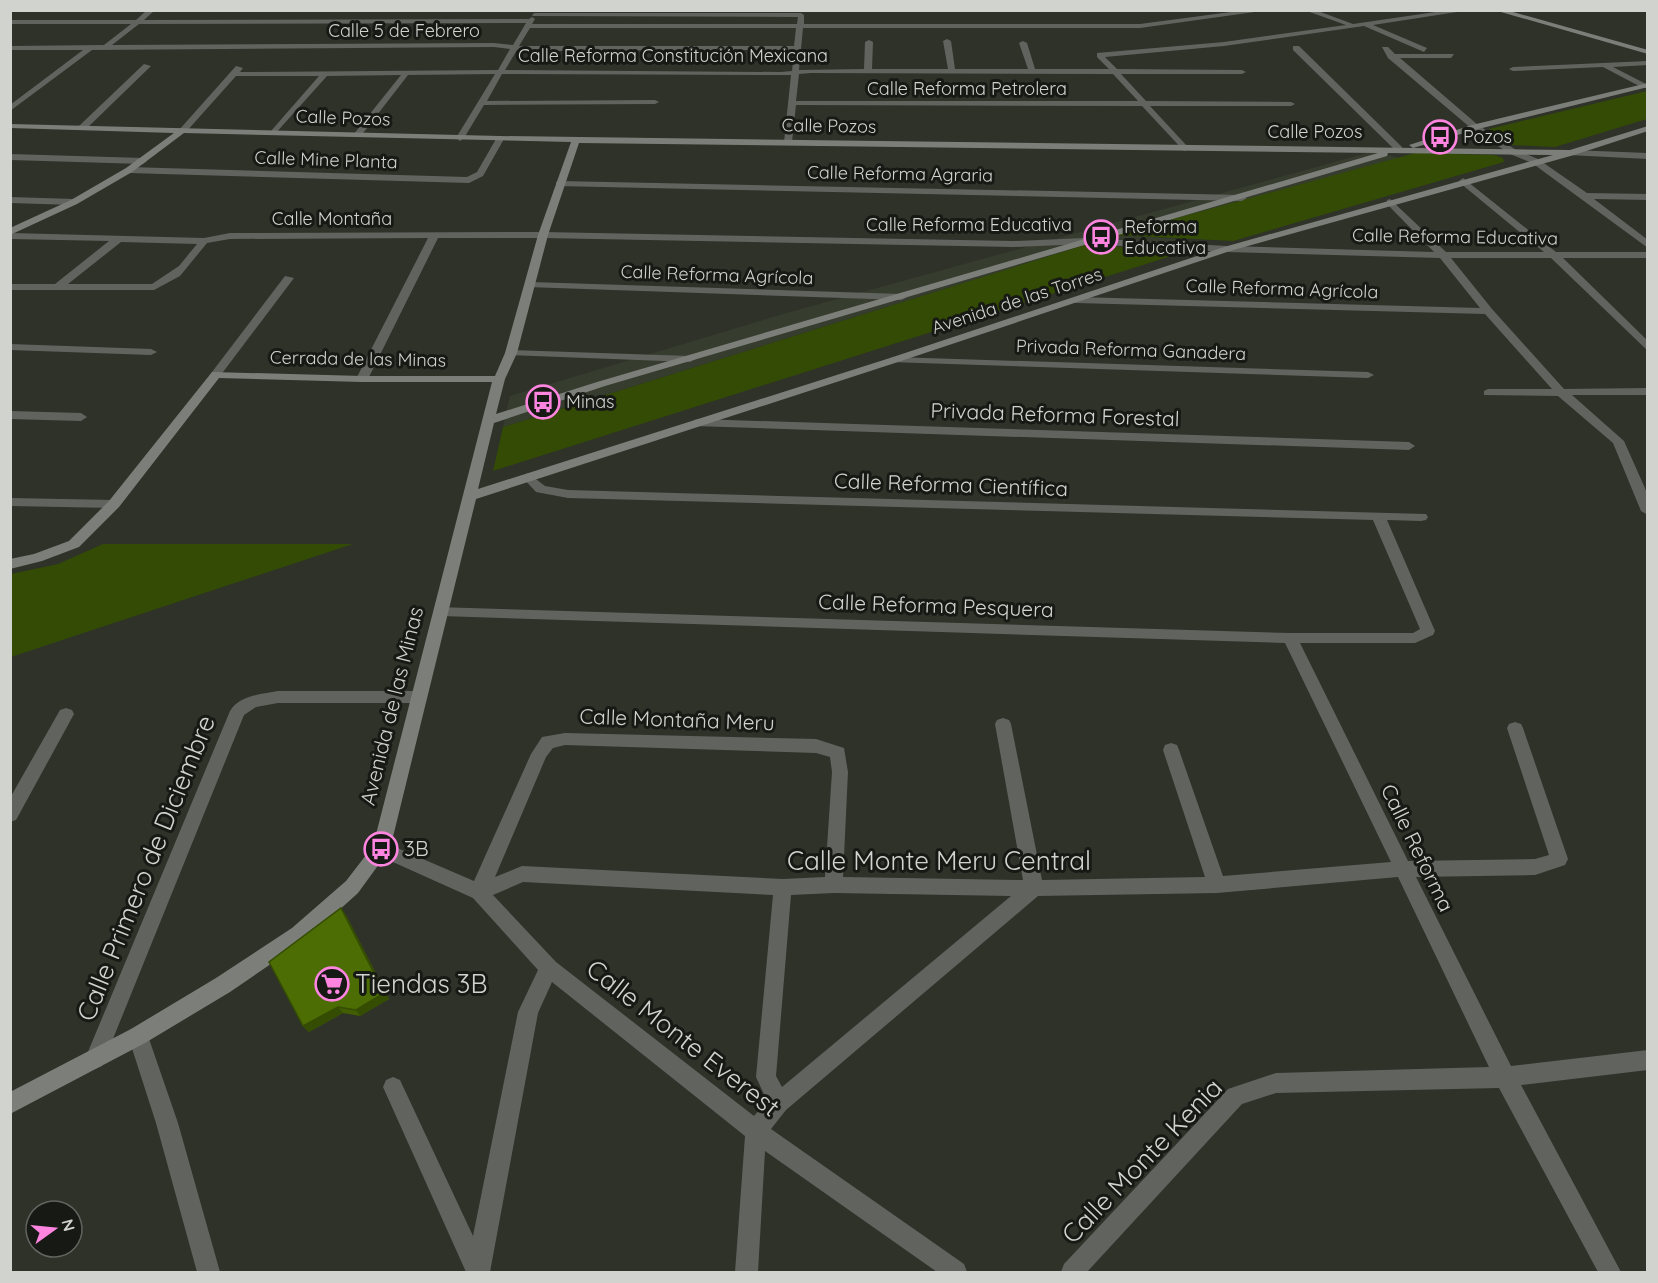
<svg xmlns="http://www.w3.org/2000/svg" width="1658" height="1283" viewBox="0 0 1658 1283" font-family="Quicksand,sans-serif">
	<rect width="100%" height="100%" fill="#2e3229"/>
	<path fill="#363c2e" d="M1374,151L1399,158L1118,235L1179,239L1169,249L1085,245L503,427L510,396L783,314Z"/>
	<g fill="#334b04">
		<path d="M1647,91V119L1555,147L1512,145L1489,129Z"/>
		<path d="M1415,153L1494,155L1503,158L1504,162L1233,241L1115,235Z"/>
		<path d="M1085,245L1187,251L493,471L503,427Z"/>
		<path d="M103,544H353L11,657V574L58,564Z"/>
	</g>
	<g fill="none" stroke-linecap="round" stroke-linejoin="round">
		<g fill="#61635f" fill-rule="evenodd">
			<path d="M147,10H155L144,20L529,19L532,17L535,19L532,24H797L798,17L532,16L534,13H801L804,15V24H1140L1246,10H1269L1140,28H803L799,70L864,69L865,42L869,40L873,42L872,69H948L943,41L947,39L951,41L955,69H1028L1019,43L1023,41L1027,43L1035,69H1109L1097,57V53L1224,42L1346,25L1304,10H1315L1353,24L1449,10H1470L1373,25L1427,48L1424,52L1364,26L1224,46L1105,57L1117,69L1242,70L1246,72L1242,74H1121L1146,101L1291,102L1295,104L1291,106H1150L1187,146V150L1184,151L1142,106L796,105L792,142L788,145L784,142L791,75L502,74L487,101L655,100L659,102L655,104L484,105L464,138L460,141L456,138L495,74L408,75L360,137H357L353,135L401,75L327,76L274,135L270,133L271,131L319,76H236L186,132L179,130L236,66L243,68L240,72L498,70L510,49L494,47L92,50L10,111V105L83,50H10V46L104,45L131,24H10V20H136ZM526,23L513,45L494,43L112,45L139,24ZM530,28H796L794,46H519ZM517,50L526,51L794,50L792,71L781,72L505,70ZM811,73L1113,74L1138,101H796L799,74Z"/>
			<path d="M1293,46H1299L1402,147V151H1396L1293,50Z"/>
			<path d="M1382,47H1388L1395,54H1454L1451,58H1400L1478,125L1516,150L1538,159L1587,193L1648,194V200L1594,199L1648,240V248L1532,163L1510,154L1472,129L1388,58Z"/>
			<path d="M1648,61V65L1613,67L1646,84V88H1643L1603,67L1513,71L1509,69L1513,67Z"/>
			<path d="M144,64L151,66L85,130H79V126Z"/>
			<path d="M500,136L504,139L483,176L469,183L129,173L125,170L129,167L467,177L477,172L496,139Z"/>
			<path d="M1571,150L1648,153V159L1568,155V151Z"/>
			<path d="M10,154L143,158L147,161L143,164L10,160Z"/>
			<path d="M1463,178L1556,252H1648V258H1563L1648,341V351L1551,258H1451L1492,309L1564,389L1648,388V395H1572L1624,441L1648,495V515L1641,511L1613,443L1558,396L1484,395V391L1488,389H1552L1485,314L1076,303L1071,300L1076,297L1480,308L1440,258L1227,252L1085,244L1014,247L543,238H438L368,379L362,382L356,379L428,238L230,239L207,243L180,276L154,290H10V284H55L109,241L10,239V233L204,238L230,233L543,232L1014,241L1085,238L1227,246L1434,252L1387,204V200L1390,199L1446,252H1544L1460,183L1459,181ZM121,242L197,244L179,266L152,284H68Z"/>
			<path d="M559,181L1242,195L1247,198L1242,201L556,186V182Z"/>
			<path d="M10,197L74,199L79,202L74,205L10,203Z"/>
			<path d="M285,276L294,278L220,376H212V372Z"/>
			<path d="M531,282L902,294L907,297L902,300L527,287V283Z"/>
			<path d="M10,344L151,349L157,352L151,355L10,350Z"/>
			<path d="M511,350L690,356L696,359L690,362L507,355L505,353Z"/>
			<path d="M894,357L1368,372L1374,375L1368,378L890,362V358Z"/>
			<path d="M10,411L81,413L87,417L81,421L10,419Z"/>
			<path d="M698,419L1409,442L1415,446L1409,450L694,426V420Z"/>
			<path d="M528,473L545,486L568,490L1426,514L1428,517L1426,520L1421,521L1387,520L1435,631L1433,635L1415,643H1300L1408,861L1535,859L1549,855L1507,728L1509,724L1515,722L1521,724L1523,728L1568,859L1565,865L1535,875L1416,877L1511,1066L1648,1050V1070L1521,1085L1621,1272H1598L1499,1088L1276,1093L1242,1104L1087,1272H1061L1064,1264L1228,1089L1276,1073L1489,1067L1398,877L1217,893L1038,896L786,1110L771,1129L964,1264L967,1272H937L765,1151L758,1272H735L745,1136L552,982L538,1013L490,1272H466L383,1087L386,1080L393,1077L400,1080L473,1236L518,1012L538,970L473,898L375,854L372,849L375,844L381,841L474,881L531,754L542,737L565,733L816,739L844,748L848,772L843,877L1023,880L995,724L997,720L1003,718L1009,720L1011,724L1042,880L1205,877L1163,750L1165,745L1171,743L1177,745L1179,750L1223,876L1391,862L1285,643L441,616L436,615L434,611L436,607L1290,633H1413L1420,629L1373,520L568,498L536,492L522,477ZM565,745L816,753L830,757L832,772L825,877L783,879L522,866L495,877L546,757L553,748ZM523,882L773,895L756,1077L767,1101L754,1116L556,962L493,895ZM834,893L1011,896L782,1087L776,1076L791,895Z"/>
			<path d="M10,498L114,500L121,504L114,508L10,506Z"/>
			<path d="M278,691H418L424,693L426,697L424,701L418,703H278L256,707L244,715L102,1066L95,1069L88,1066L85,1059L230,711C239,695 262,694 278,691Z"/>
			<path d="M66,708L72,710L74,714L16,820L10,822V798L60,710Z"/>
			<path d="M138,1026L145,1029L148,1036L178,1123L220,1272H197L156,1123L128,1036L131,1029Z"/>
		</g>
		<g fill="#7c7f79" fill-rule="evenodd">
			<path d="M1494,10H1506L1648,50V54Z"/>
			<path d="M1648,83V87L1478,129L1413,148L1409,145L1472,125Z"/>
			<path d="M10,124L500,136L1570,150L1648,126V131L1574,155L1230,251L898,362L476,499L390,849L358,893L306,940L230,992L145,1043L10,1114V1092L131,1029L216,978L292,928L346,881L373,846L492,382H362L219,378L119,507L79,547L42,561L10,569V559L34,554L69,541L109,501L212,372L362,376H495L505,353L538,235L571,142L184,133L132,172L77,204L10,235V228L71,200L126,168L174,133L10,128ZM579,143L1378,153L597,382L496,414L505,379L517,353L548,235ZM1388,153L1553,155L1224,247L890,358L478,489L494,423L605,386L1387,156Z"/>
		</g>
	</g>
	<path fill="#415e03" d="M346,915L389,999L360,1016L343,1013L309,1032L303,1026Z"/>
	<g fill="#354c03">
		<path d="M341,908L346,915L389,999L360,1016L356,1010Z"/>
		<path d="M338,1007L343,1013L309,1032L303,1026Z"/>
	</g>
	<path fill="#4c6d04" stroke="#354c03" stroke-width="1.5" d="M341,908L384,993L356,1010L338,1007L303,1026L269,962Z"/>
	<defs>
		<g id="bus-ring" transform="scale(1.725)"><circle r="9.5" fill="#171915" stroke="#fe85df" stroke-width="1.5"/><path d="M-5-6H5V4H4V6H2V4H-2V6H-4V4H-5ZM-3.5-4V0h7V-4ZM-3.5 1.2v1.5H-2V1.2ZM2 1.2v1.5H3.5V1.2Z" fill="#fe85df"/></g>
		<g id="supermarket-ring" transform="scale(1.725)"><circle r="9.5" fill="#171915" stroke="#fe85df" stroke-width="1.5"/><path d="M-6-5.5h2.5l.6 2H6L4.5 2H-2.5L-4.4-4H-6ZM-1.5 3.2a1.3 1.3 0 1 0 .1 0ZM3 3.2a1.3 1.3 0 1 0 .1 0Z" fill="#fe85df"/></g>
	</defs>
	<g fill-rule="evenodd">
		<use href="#bus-ring" x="1440" y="137"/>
		<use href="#bus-ring" x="1101" y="237"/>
		<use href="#bus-ring" x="543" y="402"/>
		<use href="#bus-ring" x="381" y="849"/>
		<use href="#supermarket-ring" x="332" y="984"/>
	</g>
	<g text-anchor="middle" stroke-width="6" stroke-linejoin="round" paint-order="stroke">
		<g font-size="18" fill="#d1d4ce" stroke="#171915">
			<text x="404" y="37">Calle 5 de Febrero</text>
			<text x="673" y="62">Calle Reforma Constitución Mexicana</text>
			<text x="967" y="95">Calle Reforma Petrolera</text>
			<text transform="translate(343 118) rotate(2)" y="6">Calle Pozos</text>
			<text transform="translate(829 126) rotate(1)" y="6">Calle Pozos</text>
			<text x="1315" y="138">Calle Pozos</text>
			<text transform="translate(326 160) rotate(2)" y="6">Calle Mine Planta</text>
			<text transform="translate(900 174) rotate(1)" y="6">Calle Reforma Agraria</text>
			<text x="332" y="225">Calle Montaña</text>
			<text x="969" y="231">Calle Reforma Educativa</text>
			<text transform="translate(1455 237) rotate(1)" y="6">Calle Reforma Educativa</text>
			<text transform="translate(717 275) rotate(2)" y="6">Calle Reforma Agrícola</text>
			<text transform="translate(1282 289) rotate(2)" y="6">Calle Reforma Agrícola</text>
			<text transform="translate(1017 301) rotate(-18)" y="6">Avenida de las Torres</text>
			<text transform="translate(1131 350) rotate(2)" y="6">Privada Reforma Ganadera</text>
			<text transform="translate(358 359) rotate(1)" y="6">Cerrada de las Minas</text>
		</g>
		<g font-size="18" fill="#d1d4ce" stroke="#171915" text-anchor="start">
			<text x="1463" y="143">Pozos</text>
			<text x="1124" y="233">Reforma<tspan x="1124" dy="21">Educativa</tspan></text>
			<text x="566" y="408">Minas</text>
		</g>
		<g font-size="21" fill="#d1d4ce" stroke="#171915">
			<text transform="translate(1055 415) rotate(2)" y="7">Privada Reforma Forestal</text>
			<text transform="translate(951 485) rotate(2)" y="7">Calle Reforma Científica</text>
			<text transform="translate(936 606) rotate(2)" y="7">Calle Reforma Pesquera</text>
			<text transform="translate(392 706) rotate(-76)" y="7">Avenida de las Minas</text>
			<text transform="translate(677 720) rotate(2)" y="7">Calle Montaña Meru</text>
			<text transform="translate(1417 848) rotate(64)" y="7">Calle Reforma</text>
		</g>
		<g font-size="21" fill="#d1d4ce" stroke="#171915" text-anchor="start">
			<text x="404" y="856">3B</text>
		</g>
		<g font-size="26" fill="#d1d4ce" stroke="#171915">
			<text x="939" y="870">Calle Monte Meru Central</text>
			<text transform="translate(146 868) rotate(-68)" y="9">Calle Primero de Diciembre</text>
			<text transform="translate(683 1038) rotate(38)" y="9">Calle Monte Everest</text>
			<text transform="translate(1142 1161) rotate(-46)" y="9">Calle Monte Kenia</text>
		</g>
		<g font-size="26" fill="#d1d4ce" stroke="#171915" text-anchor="start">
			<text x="355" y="993">Tiendas 3B</text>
		</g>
	</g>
	<rect width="1658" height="1283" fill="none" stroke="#d1d4ce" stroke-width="24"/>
	<g transform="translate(54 1229) rotate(75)"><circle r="28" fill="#171915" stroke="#61645f" stroke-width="1.5"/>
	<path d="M0-4.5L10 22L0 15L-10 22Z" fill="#fe85df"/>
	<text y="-9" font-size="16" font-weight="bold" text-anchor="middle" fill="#d1d4ce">N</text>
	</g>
</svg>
